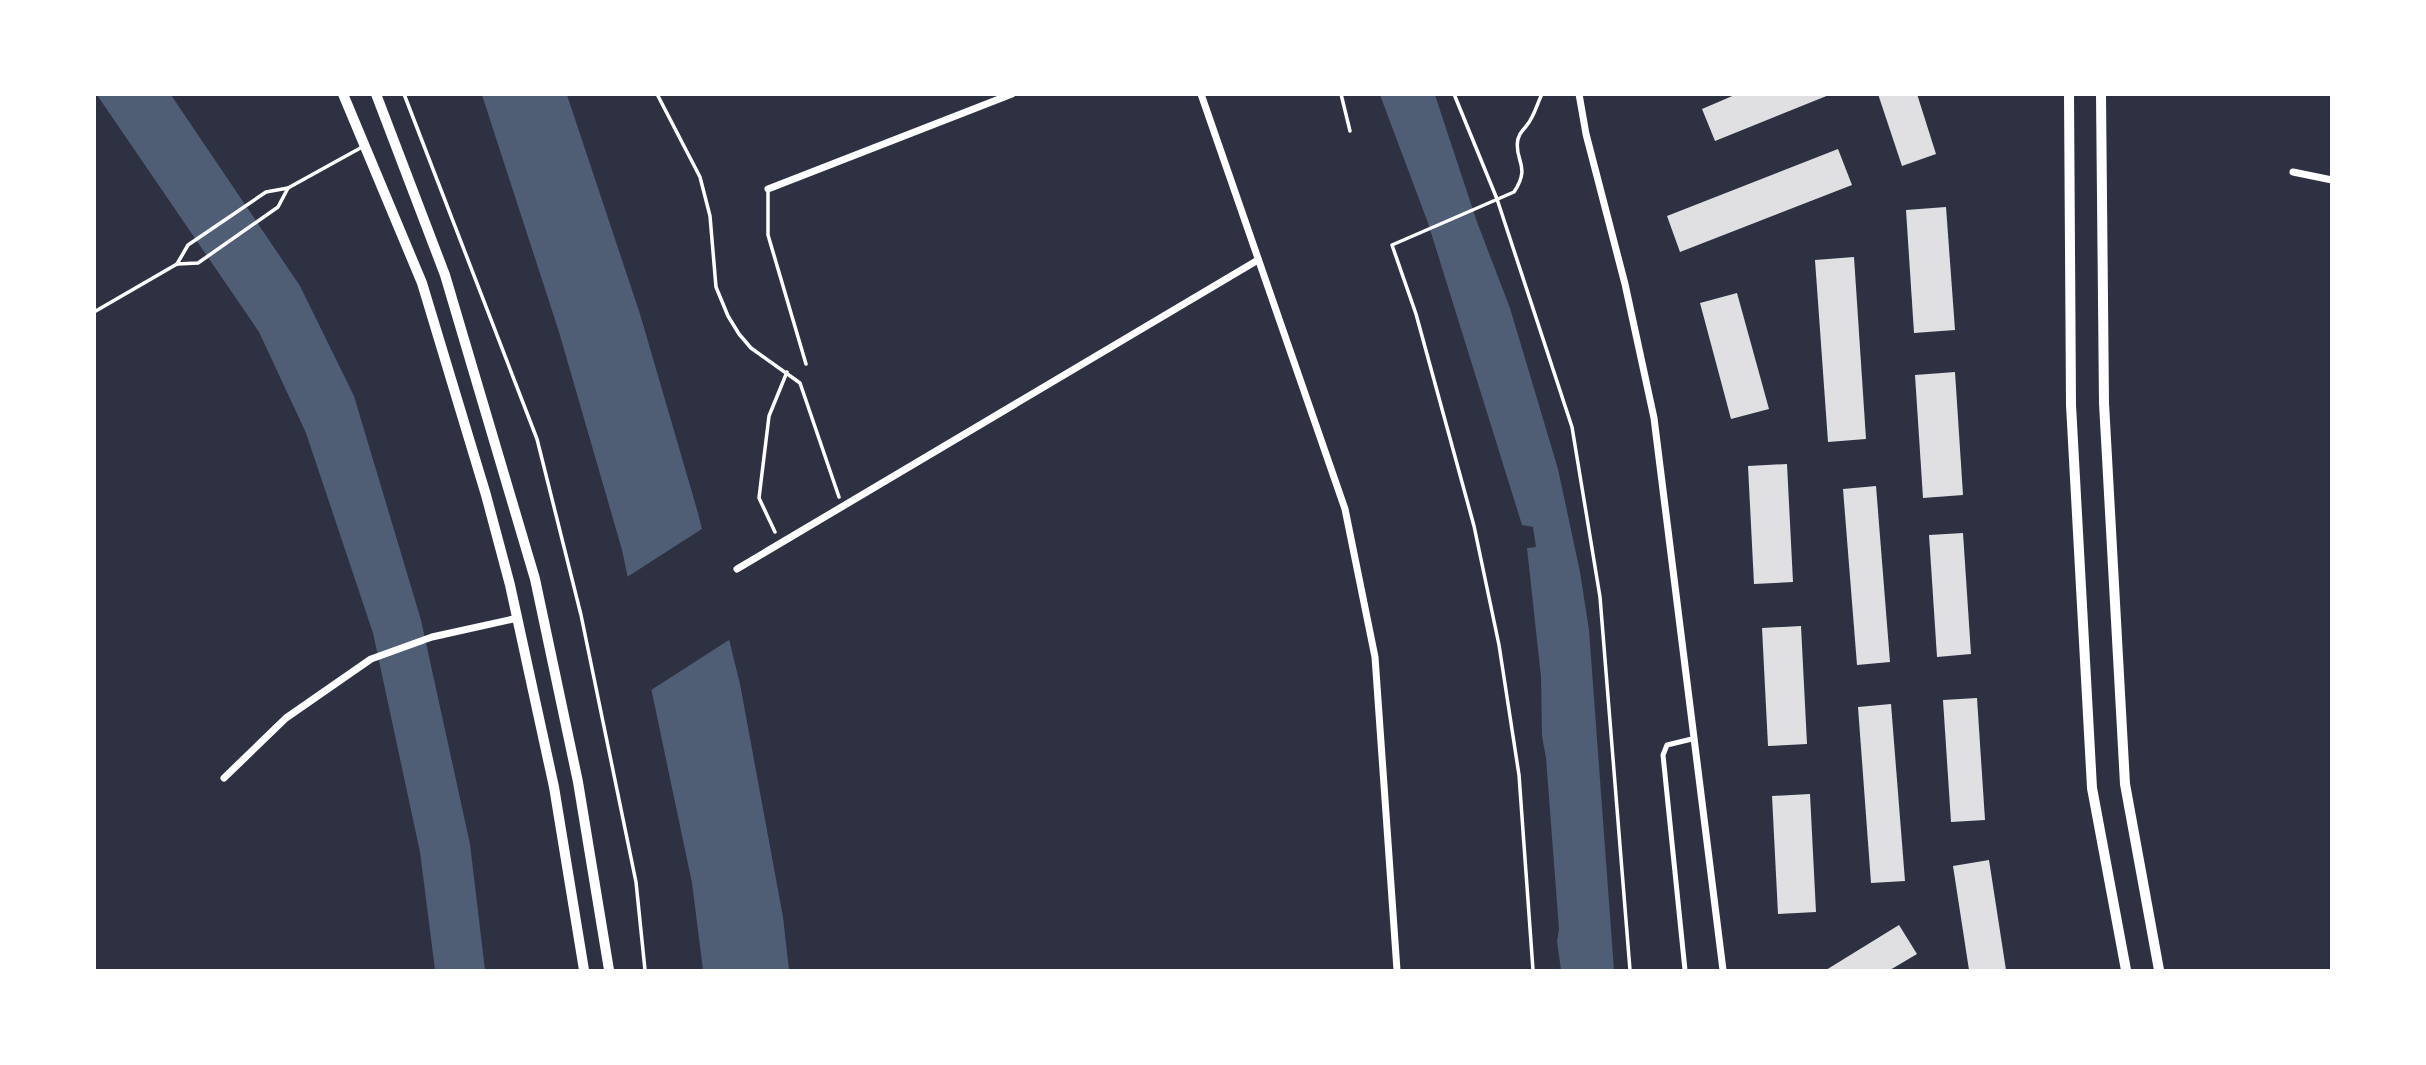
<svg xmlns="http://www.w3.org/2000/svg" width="2426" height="1065" viewBox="0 0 2426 1065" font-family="Jost,sans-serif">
	<rect width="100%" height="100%" fill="#2d3142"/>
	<g fill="#4f5d75">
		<path d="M97,95H171L300,286L354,396L421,620L470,844L485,970H435L420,852L373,633L306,433L259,332Z"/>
		<path d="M482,95H567L640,314L698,513L740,684L783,917L789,970H703L692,883L622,550L559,332Z"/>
		<path d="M1380,95H1435L1477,222L1510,308L1558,469L1580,572L1589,630L1614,970H1561L1557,941L1559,929L1546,758L1542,736L1541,677L1527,548L1536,547L1533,527L1522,525L1428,223Z"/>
	</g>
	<path fill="#2d3142" d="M705,527L732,638L648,692L624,579Z"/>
	<g fill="#e0e0e3">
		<path d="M1737,94H1829V95L1715,141L1702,109Z"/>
		<path d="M1878,94H1917L1936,154L1902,166Z"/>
		<path d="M1838,149L1852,185L1680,252L1667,216Z"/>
		<path d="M1946,207L1955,330L1914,333L1906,210Z"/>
		<path d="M1854,257L1866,439L1828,442L1815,260Z"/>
		<path d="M1737,293L1769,409L1731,419L1700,303Z"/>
		<path d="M1955,372L1963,495L1923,498L1915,375Z"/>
		<path d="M1787,464L1793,582L1754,584L1748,466Z"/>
		<path d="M1876,486L1890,662L1857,665L1843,489Z"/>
		<path d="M1963,533L1971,654L1937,657L1929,535Z"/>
		<path d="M1801,626L1807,744L1768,746L1762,628Z"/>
		<path d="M1977,698L1985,820L1951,822L1943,700Z"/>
		<path d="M1891,704L1905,881L1871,883L1858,707Z"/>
		<path d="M1810,794L1816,912L1778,914L1772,796Z"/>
		<path d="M1989,860L2006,970H1969L1953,866Z"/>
		<path d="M1899,925L1917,954L1890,970H1826Z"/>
	</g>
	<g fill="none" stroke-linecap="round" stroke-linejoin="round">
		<g stroke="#fff" stroke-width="3.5">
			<path d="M404,94L537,439L581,615L636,882L645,970"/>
			<path d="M657,94L700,177L710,216L716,287L728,316L739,334L751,348L800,383L839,497"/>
			<path d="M1341,94L1350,131"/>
			<path d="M1454,94L1497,199L1572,427L1600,597L1630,970"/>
			<path d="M775,532L759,498L769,416L787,372"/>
			<path d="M1533,970L1519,775L1499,645L1474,526L1416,314L1392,245L1514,192C1532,165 1513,160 1518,139C1520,131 1523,131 1527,125C1534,117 1537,104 1542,94"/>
		</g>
		<g stroke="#fff" stroke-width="3.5">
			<path d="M768,189V235L806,364"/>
			<path d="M177,264L188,245L266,192L288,188L364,146"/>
			<path d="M94,312L177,264L198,263L278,207L288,188"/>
		</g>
		<path stroke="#fff" stroke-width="5" d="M1685,970L1663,755L1667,745L1692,739"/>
		<g stroke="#fff" stroke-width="7">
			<path d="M1201,94L1345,509L1375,657L1397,970"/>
			<path d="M1579,94L1586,134L1625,284L1654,418L1723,970"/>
			<path d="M2293,172L2332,180"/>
			<path d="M768,189L1012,94"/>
			<path d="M737,569L1258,260"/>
			<path d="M224,778L286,718L371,659L432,637L518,618"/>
		</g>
		<g stroke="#fff" stroke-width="10">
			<path d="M343,94L422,283L486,495L510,585L554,787L584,970"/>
			<path d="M376,94L445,275L535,579L578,782L609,970"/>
			<path d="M2069,94L2071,405L2092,788L2126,970"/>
			<path d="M2101,94L2104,403L2125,784L2159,970"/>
		</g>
	</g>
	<rect width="2426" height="1065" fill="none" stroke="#ffffff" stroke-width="192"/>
</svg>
